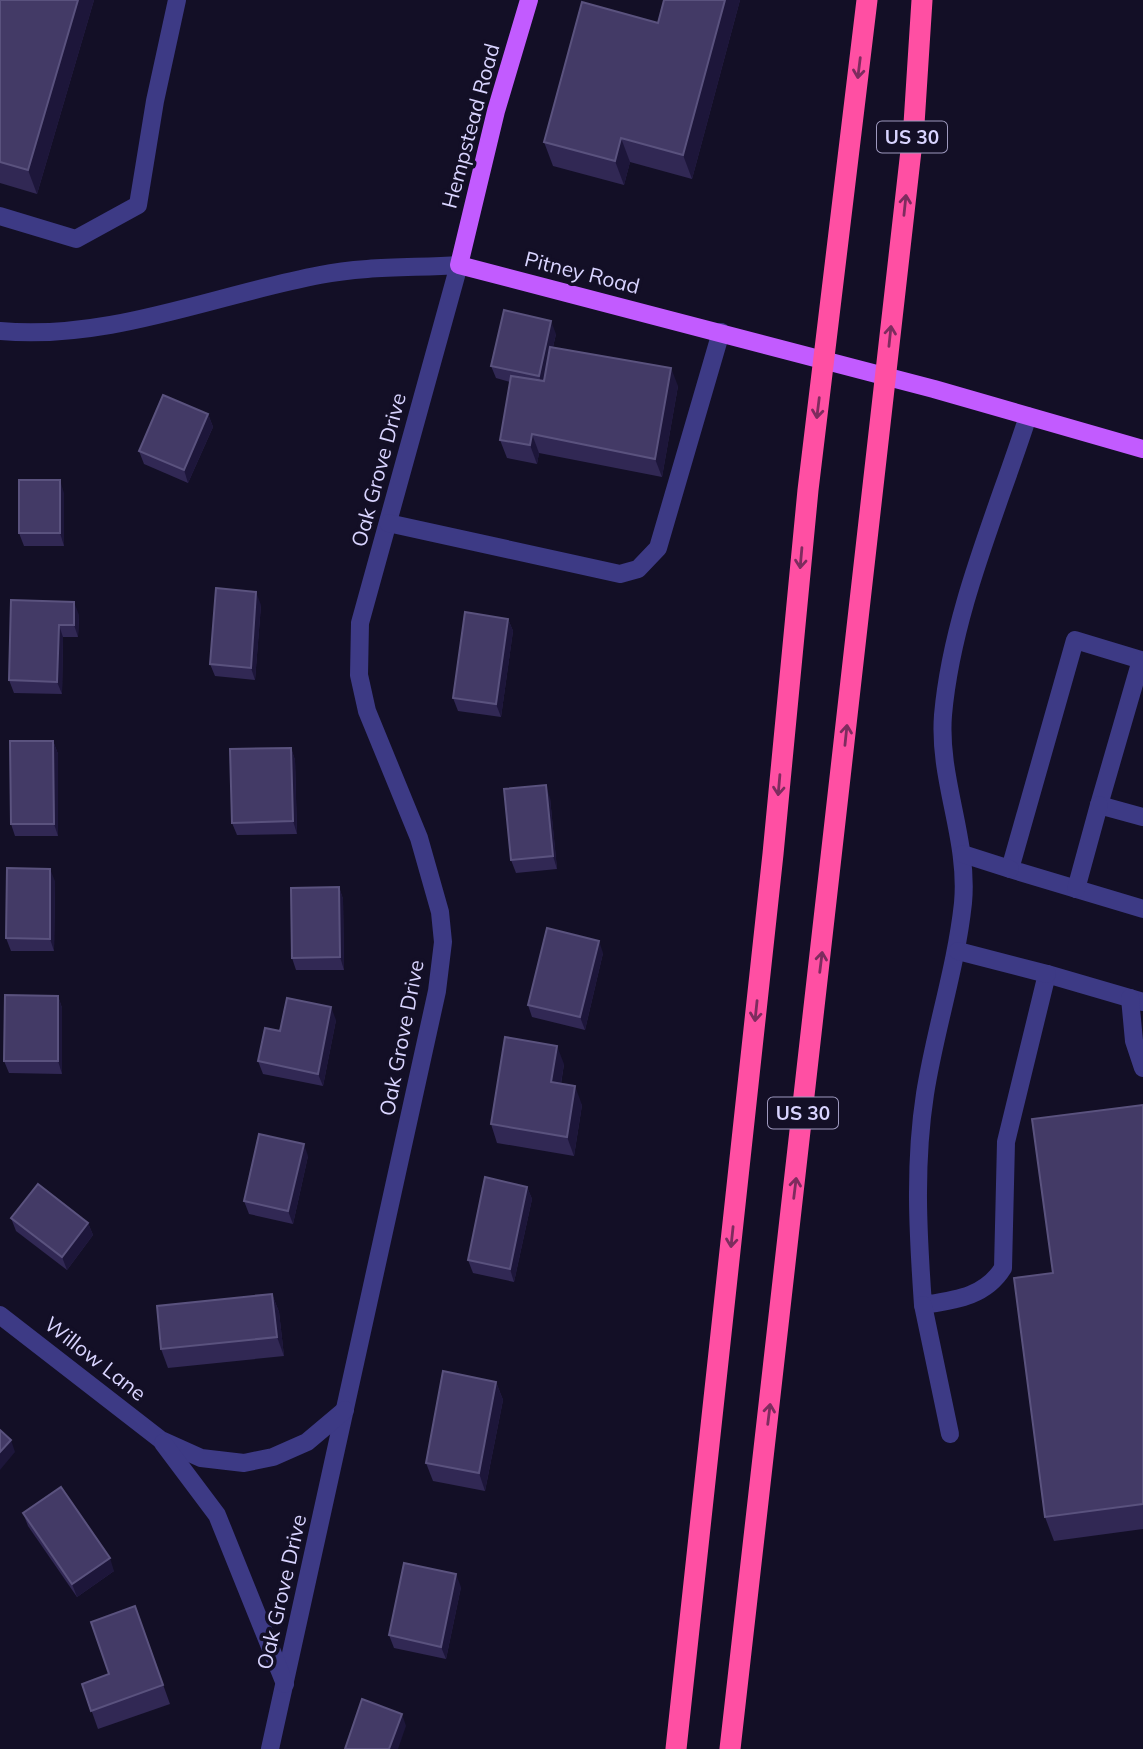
<svg xmlns="http://www.w3.org/2000/svg" width="1143" height="1749" viewBox="0 0 1143 1749" font-family="Mulish,sans-serif">
	<rect width="100%" height="100%" fill="#130f26"/>
	<g fill="none" stroke-linecap="round" stroke-linejoin="round">
		<g stroke="#3d3a85" stroke-width="18">
			<path d="M0,216L76,239L138,205L155,101L177,0"/>
			<path d="M0,331C109,341 214,295 320,275C365,266 414,268 459,265L360,623L359,675L367,711L419,838L440,912L443,942L437,991L270,1749"/>
			<path d="M1028,416C997,512 952,613 943,715C938,779 969,839 963,903C956,968 935,1030 925,1094C914,1165 918,1234 923,1305C955,1300 985,1297 1003,1268L1006,1142L1047,974L1143,1002"/>
			<path d="M388,523L620,574L638,569L658,548L721,332"/>
			<path d="M1143,817L1099,805L1141,660L1075,640L1010,869L1143,909"/>
			<path d="M963,854L1010,869"/>
			<path d="M1076,889L1099,805"/>
			<path d="M958,951L1047,974"/>
			<path d="M1130,998L1134,1041L1143,1068"/>
			<path d="M923,1305L950,1434"/>
			<path d="M0,1315L161,1440L201,1458L244,1463L273,1457L307,1442L345,1410"/>
			<path d="M163,1443L217,1515L285,1684"/>
		</g>
		<path stroke="#c25bff" stroke-width="18" d="M529,0L496,111L459,265L934,389L1143,449"/>
		<g stroke="#ff4fa3" stroke-width="21">
			<path d="M676,1749L773,854L808,490L867,0"/>
			<path d="M730,1749L914,124L922,0"/>
		</g>
	</g>
	<g fill="#312854">
		<path d="M0,0H94L37,194L0,183Z"/>
		<path d="M664,0H740L692,179L630,162L624,185L553,166L544,142L658,23Z"/>
		<path d="M556,334L553,347L678,386L662,477L539,453L537,464L507,458L500,440L510,382L496,378L491,366Z"/>
		<path d="M208,414L213,427L188,483L144,464L139,451Z"/>
		<path d="M64,493V546H24L19,533Z"/>
		<path d="M11,600L79,615L78,637H63L62,694L14,693L9,680Z"/>
		<path d="M261,605L255,680L215,676L210,664Z"/>
		<path d="M508,619L513,631L501,717L458,711L453,698Z"/>
		<path d="M53,741L58,754V836H15L11,824Z"/>
		<path d="M291,748L295,760L297,834L237,835L232,823Z"/>
		<path d="M550,798L557,869L516,873L511,860Z"/>
		<path d="M55,881L54,951H11L6,938Z"/>
		<path d="M339,887L343,899L344,970H296L292,958Z"/>
		<path d="M603,953L585,1030L532,1017L528,1005Z"/>
		<path d="M58,996L62,1008V1074L9,1073L4,1061Z"/>
		<path d="M336,1020L323,1086L263,1074L258,1061L280,1031Z"/>
		<path d="M564,1064L561,1084L582,1105L574,1156L497,1143L491,1124Z"/>
		<path d="M1143,1105V1529L1054,1541L1045,1517Z"/>
		<path d="M308,1156L293,1224L249,1214L244,1201Z"/>
		<path d="M527,1187L532,1199L514,1282L473,1273L468,1260Z"/>
		<path d="M11,1218L88,1223L93,1235L67,1270L16,1231Z"/>
		<path d="M272,1294L279,1312L284,1356L168,1368L161,1349Z"/>
		<path d="M496,1382L503,1400L485,1491L433,1481L426,1463Z"/>
		<path d="M23,1513L114,1571L77,1597L28,1526Z"/>
		<path d="M461,1587L446,1659L394,1648L389,1635Z"/>
		<path d="M135,1606L170,1704L98,1729L82,1684L109,1674Z"/>
	</g>
	<g fill="#1d163a">
		<path d="M78,0H94L37,194L28,170Z"/>
		<path d="M725,0H740L692,179L683,155Z"/>
		<path d="M621,138L630,162L624,185L615,161Z"/>
		<path d="M551,321L556,334L543,389L539,376Z"/>
		<path d="M671,368L678,386L662,477L655,459Z"/>
		<path d="M208,414L213,427L188,483L184,470Z"/>
		<path d="M532,434L539,453L537,464L530,445Z"/>
		<path d="M60,480L64,493V546L60,533Z"/>
		<path d="M256,592L261,605L255,680L251,668Z"/>
		<path d="M74,602L79,615L78,637L74,625Z"/>
		<path d="M508,619L513,631L501,717L496,704Z"/>
		<path d="M59,625L63,637L62,694L57,682Z"/>
		<path d="M53,741L58,754V836L54,824Z"/>
		<path d="M291,748L295,760L297,834L293,821Z"/>
		<path d="M546,785L550,798L557,869L553,856Z"/>
		<path d="M50,869L55,881L54,951L50,939Z"/>
		<path d="M339,887L343,899L344,970L340,957Z"/>
		<path d="M599,941L603,953L585,1030L580,1017Z"/>
		<path d="M58,996L62,1008V1074L58,1061Z"/>
		<path d="M331,1007L336,1020L323,1086L318,1074Z"/>
		<path d="M557,1046L564,1064L558,1101L551,1082Z"/>
		<path d="M575,1086L582,1105L574,1156L567,1137Z"/>
		<path d="M304,1144L308,1156L293,1224L288,1211Z"/>
		<path d="M527,1187L532,1199L514,1282L510,1269Z"/>
		<path d="M88,1223L93,1235L67,1270L62,1257Z"/>
		<path d="M272,1294L279,1312L284,1356L277,1337Z"/>
		<path d="M496,1382L503,1400L485,1491L479,1473Z"/>
		<path d="M11,1440L15,1452L0,1470V1452Z"/>
		<path d="M110,1558L114,1571L77,1597L72,1584Z"/>
		<path d="M456,1574L461,1587L446,1659L441,1647Z"/>
		<path d="M402,1714L406,1726L398,1749H389Z"/>
	</g>
	<g fill="#433a66" stroke="#5a527e" stroke-width="2">
		<path d="M0,0H78L28,170L0,162Z"/>
		<path d="M664,0H725L683,155L621,138L615,161L544,142L582,2L658,23Z"/>
		<path d="M504,310L551,321L539,376L491,366Z"/>
		<path d="M550,347L671,368L655,459L532,434L530,445L500,440L511,376L544,381Z"/>
		<path d="M163,395L208,414L184,470L139,451Z"/>
		<rect x="19" y="480" width="41" height="53"/>
		<path d="M216,588L256,592L251,668L210,664Z"/>
		<path d="M11,600L74,602V625H59L57,682L9,680Z"/>
		<path d="M465,612L508,619L496,704L453,698Z"/>
		<path d="M10,741H53L54,824H11Z"/>
		<path d="M291,748L293,821L232,823L230,749Z"/>
		<path d="M546,785L553,856L511,860L504,789Z"/>
		<path d="M7,868L50,869V939L6,938Z"/>
		<path d="M339,887L340,957L292,958L291,888Z"/>
		<path d="M547,928L599,941L580,1017L528,1005Z"/>
		<path d="M5,995L58,996V1061H4Z"/>
		<path d="M287,998L331,1007L318,1074L258,1061L265,1028L280,1031Z"/>
		<path d="M505,1037L557,1046L551,1082L575,1086L567,1137L491,1124Z"/>
		<path d="M1143,1105V1504L1045,1517L1014,1278L1053,1273L1032,1119Z"/>
		<path d="M259,1134L304,1144L288,1211L244,1201Z"/>
		<path d="M485,1177L527,1187L510,1269L468,1260Z"/>
		<path d="M38,1184L88,1223L62,1257L11,1218Z"/>
		<path d="M272,1294L277,1337L161,1349L157,1306Z"/>
		<path d="M443,1371L496,1382L479,1473L426,1463Z"/>
		<path d="M0,1430L11,1440L0,1452Z"/>
		<path d="M61,1487L110,1558L72,1584L23,1513Z"/>
		<path d="M404,1563L456,1574L441,1647L389,1635Z"/>
		<path d="M135,1606L163,1685L91,1711L82,1684L109,1674L91,1622Z"/>
		<path d="M362,1699L402,1714L389,1749H345Z"/>
	</g>
	<defs><path id="oneway-shaft" d="M-6 0H5M1.5-3L5.5 0L1.5 3" fill="none" stroke-width="1.6" stroke-linecap="round" stroke-linejoin="round" transform="scale(1.75)"/></defs>
	<g stroke="#7d2c5e">
		<use href="#oneway-shaft" transform="translate(859 68) rotate(97)"/>
		<use href="#oneway-shaft" transform="translate(905 205) rotate(-84)"/>
		<use href="#oneway-shaft" transform="translate(890 336) rotate(-84)"/>
		<use href="#oneway-shaft" transform="translate(818 408) rotate(97)"/>
		<use href="#oneway-shaft" transform="translate(801 558) rotate(95)"/>
		<use href="#oneway-shaft" transform="translate(846 735) rotate(-84)"/>
		<use href="#oneway-shaft" transform="translate(779 785) rotate(95)"/>
		<use href="#oneway-shaft" transform="translate(821 962) rotate(-83)"/>
		<use href="#oneway-shaft" transform="translate(756 1011) rotate(96)"/>
		<use href="#oneway-shaft" transform="translate(795 1188) rotate(-83)"/>
		<use href="#oneway-shaft" transform="translate(732 1237) rotate(96)"/>
		<use href="#oneway-shaft" transform="translate(769 1414) rotate(-83)"/>
	</g>
	<g text-anchor="middle" stroke-width="7" stroke-linejoin="round" paint-order="stroke">
		<g fill="#130f26" stroke="#9e99be" stroke-width="2">
			<rect x="877" y="121.5" width="70" height="31" rx="5"/>
			<rect x="768" y="1097.5" width="70" height="31" rx="5"/>
		</g>
		<g font-size="19" font-weight="bold" fill="#d9d4ff">
			<text x="912" y="144">US 30</text>
			<text x="803" y="1120">US 30</text>
		</g>
		<g font-size="21" fill="#d9d4ff" stroke="#130f26">
			<text transform="translate(471 126) rotate(-75)" y="7">Hempstead Road</text>
			<text transform="translate(582 273) rotate(14)" y="7">Pitney Road</text>
			<text transform="translate(379 470) rotate(-75)" y="7">Oak Grove Drive</text>
			<text transform="translate(402 1038) rotate(-79)" y="7">Oak Grove Drive</text>
			<text transform="translate(95 1359) rotate(38)" y="7">Willow Lane</text>
			<text transform="translate(282 1592) rotate(-77)" y="7">Oak Grove Drive</text>
		</g>
	</g>
</svg>
